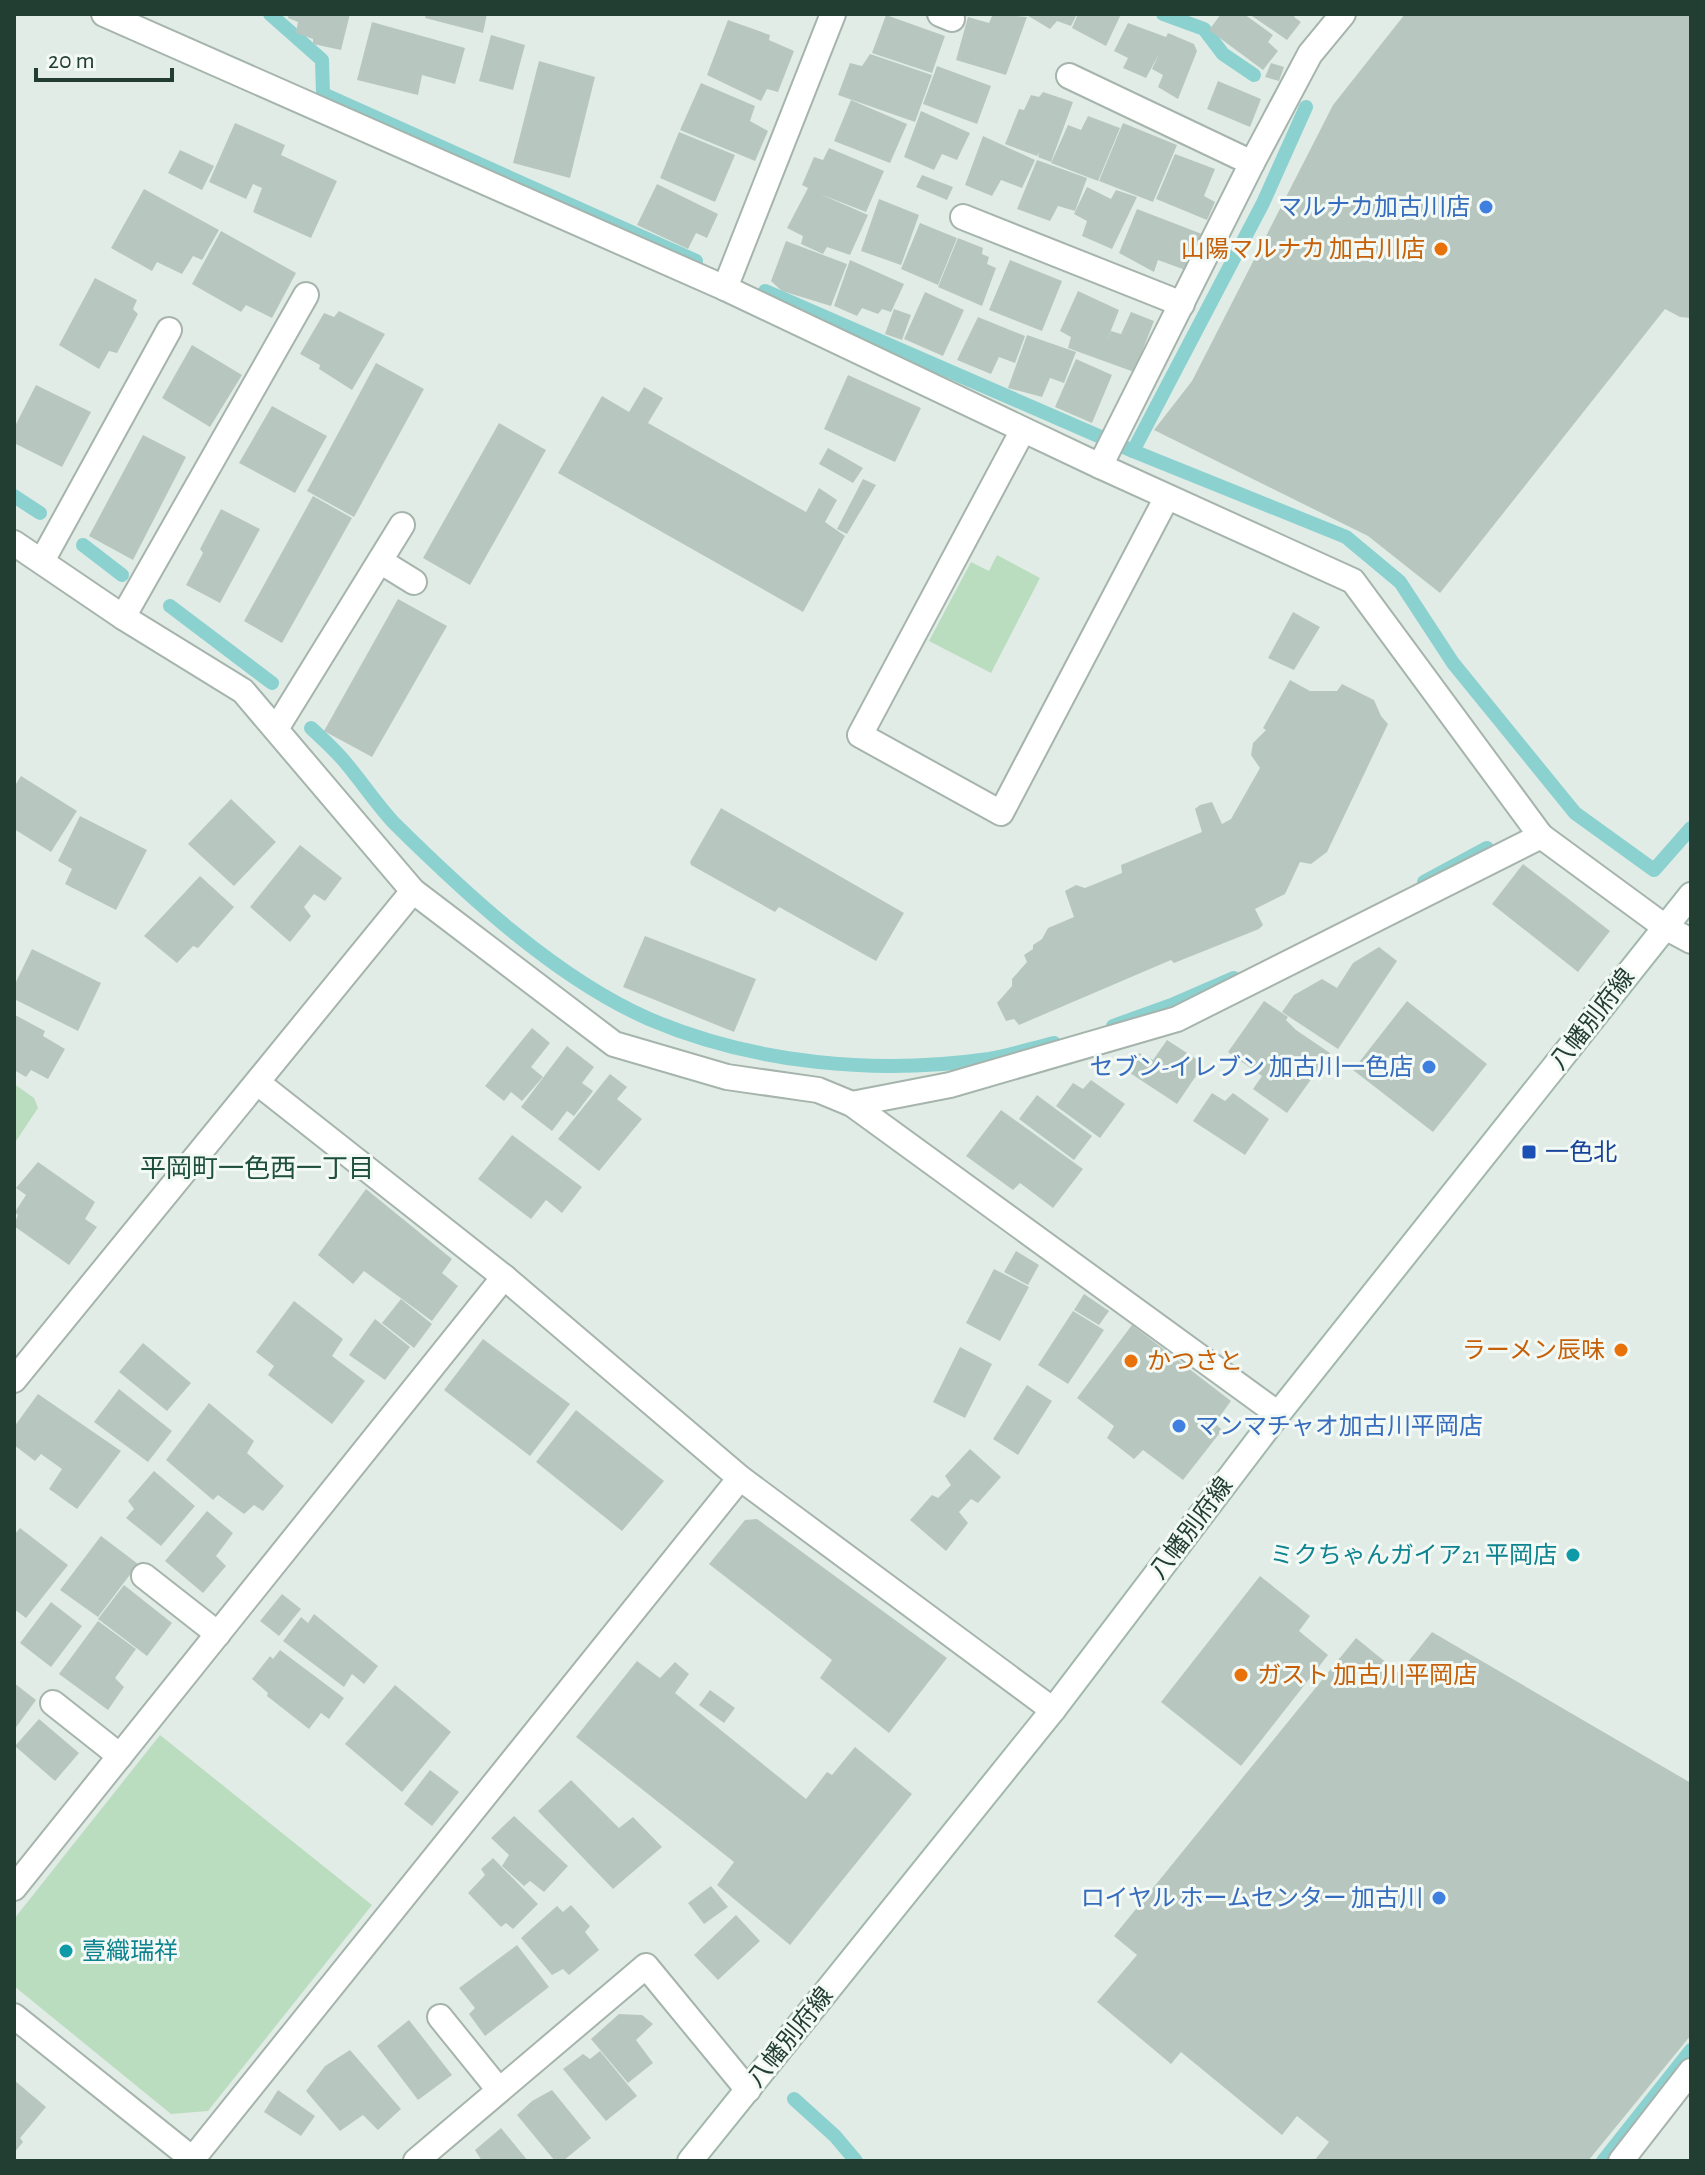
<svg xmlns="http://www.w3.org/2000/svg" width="1705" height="2175" viewBox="0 0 1705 2175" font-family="'Alegreya Sans','Noto Sans JP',sans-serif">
	<rect width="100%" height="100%" fill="#e2ece6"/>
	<g fill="#bbddbf">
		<path d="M997,555L1040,578L991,673L929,641L971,562L989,571Z"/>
		<path d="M14,1084L34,1098L38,1108L14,1144Z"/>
		<path d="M160,1735L372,1905L208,2111L171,2114L14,1986V1919Z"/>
	</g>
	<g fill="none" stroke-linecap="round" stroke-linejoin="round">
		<g stroke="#8bd1d0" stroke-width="14">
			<path d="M270,14L322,60L323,94L696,261"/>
			<path d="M1163,14L1204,29L1223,54L1254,75"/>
			<path d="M765,291L1133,451L1346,537L1400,582L1453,663L1575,813L1654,870L1691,828"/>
			<path d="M1133,451L1263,203L1306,107"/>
			<path d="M14,496L40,513"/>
			<path d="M83,545L122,575"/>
			<path d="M170,606L272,683"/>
			<path d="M311,728C323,739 335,750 345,762C362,782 377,805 395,824C467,895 556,978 649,1019C755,1064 876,1075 989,1059C1011,1055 1033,1048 1054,1043"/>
			<path d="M1424,882L1487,848"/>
			<path d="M1113,1026L1174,1004L1234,978"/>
			<path d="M794,2099L835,2136L856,2161"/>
			<path d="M1603,2161L1691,2050"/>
		</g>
	</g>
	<g fill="#b7c7bf">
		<path d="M289,14H350L341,50L313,44V39L296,33L298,22L288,18Z"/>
		<path d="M426,14H487L483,33L425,18Z"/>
		<path d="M993,14L1027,17L1006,75L956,60L968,17L989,23Z"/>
		<path d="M1025,14H1077L1071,26L1057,21L1050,29Z"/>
		<path d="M1078,14H1121L1106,46L1072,28Z"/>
		<path d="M1221,14H1244L1273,35L1268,42L1278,51L1263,70L1209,30Z"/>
		<path d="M1249,14H1296L1294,17L1301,22L1287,40Z"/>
		<path d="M1405,14H1691V318L1680,317L1665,309L1440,593L1368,536L1154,430L1192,381L1333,105Z"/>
		<path d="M886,15L945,36L932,73L872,53Z"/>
		<path d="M728,20L770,35L769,40L794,51L778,92L767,89L761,101L707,75Z"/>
		<path d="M372,22L465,48L455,84L422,75L418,95L357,80Z"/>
		<path d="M1128,23L1166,37L1168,33L1194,44L1197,51L1178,99L1158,87L1163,75L1152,69L1159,54L1146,78L1123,68L1128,58L1114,51Z"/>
		<path d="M491,35L525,45L513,90L479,81Z"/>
		<path d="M870,54L932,75L915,122L838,95L850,63L862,66Z"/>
		<path d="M539,61L595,77L570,178L513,163Z"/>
		<path d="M1271,63L1284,67L1279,81L1265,77Z"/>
		<path d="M937,66L991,86L977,124L923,104Z"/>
		<path d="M1218,81L1261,99L1250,127L1207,109Z"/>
		<path d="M701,83L755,106L750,121L768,131L755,161L680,130Z"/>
		<path d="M1043,92L1073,102L1051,162L1038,157L1039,152L1037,156L1005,144L1019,109L1024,110L1031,95L1039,97Z"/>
		<path d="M851,100L907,124L890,163L834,141Z"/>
		<path d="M921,111L970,133L957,160L942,154L934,170L904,157Z"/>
		<path d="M1088,116L1120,128L1098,181L1051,163L1068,125L1081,130Z"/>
		<path d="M235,123L285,145L281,155L337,181L311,238L253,212L262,188L253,184L246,199L209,182Z"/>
		<path d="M1123,123L1177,145L1153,202L1099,181Z"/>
		<path d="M679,132L735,155L715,202L660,178Z"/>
		<path d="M983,136L1035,160L1022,188L1001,180L992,196L965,185Z"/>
		<path d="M829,148L884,171L866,212L820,194L868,215L850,255L827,247L823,254L801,244L803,236L787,228L808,188L802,185L814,157L823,160Z"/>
		<path d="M180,150L214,166L202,190L168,173Z"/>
		<path d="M1175,154L1215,169L1204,196L1215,202L1207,220L1156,199Z"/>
		<path d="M1037,160L1087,178L1075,211L1058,206L1050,221L1017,209Z"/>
		<path d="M922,175L953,187L947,200L916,187Z"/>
		<path d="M657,184L718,214L707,238L696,233L688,249L637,225Z"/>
		<path d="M1087,187L1111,199L1116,190L1137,197L1112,249L1082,236L1087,221L1074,214Z"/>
		<path d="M144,189L219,230L202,260L193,256L182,274L157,262L152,271L111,248Z"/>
		<path d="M879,199L919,215L901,265L861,251Z"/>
		<path d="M1137,209L1202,234L1188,271L1158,260L1154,272L1119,253Z"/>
		<path d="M920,223L957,238L938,285L901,269Z"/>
		<path d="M221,231L296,273L272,318L246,305L241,312L192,284Z"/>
		<path d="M958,238L983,248L982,254L989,257L987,264L996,268L982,306L938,287Z"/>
		<path d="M786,241L847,264L831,306L782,291L771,281Z"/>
		<path d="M850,260L904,284L891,312L882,309L878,314L862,308L857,316L834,306Z"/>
		<path d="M1010,260L1062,281L1042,331L989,310Z"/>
		<path d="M95,278L137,300L133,309L138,314L117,353L109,351L99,369L59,345Z"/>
		<path d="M1078,291L1119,310L1106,343L1111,331L1121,334L1131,312L1154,321L1134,372L1068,348L1071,337L1060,331Z"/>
		<path d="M925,292L964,310L943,356L904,339Z"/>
		<path d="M894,309L911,315L902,340L885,334Z"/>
		<path d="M339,311L385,334L352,390L319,369L320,365L300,354L324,313L334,317Z"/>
		<path d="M978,317L1025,336L1015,363L999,357L991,374L957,360Z"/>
		<path d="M1027,335L1076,352L1064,383L1050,378L1042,397L1008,388Z"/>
		<path d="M192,345L242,375L210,427L162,398Z"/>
		<path d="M1076,359L1112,375L1092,423L1055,407Z"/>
		<path d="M376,363L424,389L354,517L307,491Z"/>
		<path d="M848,375L921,408L895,462L824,429Z"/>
		<path d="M36,385L91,412L62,467L14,443V428Z"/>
		<path d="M644,387L663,398L648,423L806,512L819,488L837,500L825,522L845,536L803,612L558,473L602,396L629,412Z"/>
		<path d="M272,406L327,436L295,493L239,463Z"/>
		<path d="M499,423L546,450L470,585L423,558Z"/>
		<path d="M143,435L186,457L133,560L89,536Z"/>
		<path d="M828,448L863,468L853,483L819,464Z"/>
		<path d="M863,479L876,485L847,534L837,529Z"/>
		<path d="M313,496L352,518L282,643L244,621Z"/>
		<path d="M221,509L260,529L220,603L186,585L203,553L200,549Z"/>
		<path d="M398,599L447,626L372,757L324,731Z"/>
		<path d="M1293,612L1320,627L1294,670L1268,658Z"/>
		<path d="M1290,680L1310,691H1337L1342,684L1374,700L1381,716L1388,724L1327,852L1311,864L1300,862L1285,894L1255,909L1263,925L1259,929L1174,963L1171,960L1019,1025L1014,1019L1006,1021L997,1003L1012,986V979L1027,962L1024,955L1033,949V945L1042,939L1048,928L1074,917L1065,891L1076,885L1085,888L1122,873L1121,865L1202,832L1195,809L1200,805L1212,802L1222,824L1231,819L1260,768L1251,755L1253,743L1266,730L1263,728Z"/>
		<path d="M21,776L77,811L51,852L14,829V787Z"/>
		<path d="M231,799L276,842L234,886L188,844Z"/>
		<path d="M721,808L904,913L876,961L779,907L775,912L691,865L690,862Z"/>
		<path d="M80,816L147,850L116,910L65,884L72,869L58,861Z"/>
		<path d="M300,845L342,878L325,901L314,894L304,907L311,916L290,942L250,907Z"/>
		<path d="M1523,864L1610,931L1578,972L1492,904Z"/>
		<path d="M200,876L234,907L198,948L193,946L177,963L144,936Z"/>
		<path d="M645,936L756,979L734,1032L623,987Z"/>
		<path d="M1379,947L1397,961L1338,1049L1282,1012L1294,995L1322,979L1337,988L1353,963Z"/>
		<path d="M32,949L101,983L78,1031L14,999V986Z"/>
		<path d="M1264,1001L1288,1017L1286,1020L1296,1030L1330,1053L1287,1113L1253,1089L1262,1076L1228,1052Z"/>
		<path d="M1407,1001L1487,1064L1433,1132L1353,1070Z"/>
		<path d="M15,1015L45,1031L43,1036L65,1049L48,1079L31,1070L26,1077L14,1070Z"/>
		<path d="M532,1028L550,1043L531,1067L543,1077L522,1101L511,1092L504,1101L485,1086Z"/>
		<path d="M1167,1040L1204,1064L1177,1104L1127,1071L1139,1053L1153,1060Z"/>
		<path d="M567,1046L594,1067L582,1083L593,1091L574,1116L567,1111L552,1131L521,1107Z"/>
		<path d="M610,1074L627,1087L617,1099L642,1119L599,1171L558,1139Z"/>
		<path d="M1091,1080L1125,1104L1100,1138L1056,1106L1073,1083L1083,1089Z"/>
		<path d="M1212,1093L1225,1101L1233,1093L1269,1119L1245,1155L1193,1121Z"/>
		<path d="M1037,1095L1092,1136L1074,1160L1019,1119Z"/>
		<path d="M1001,1110L1083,1169L1053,1208L1020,1183L1013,1190L966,1156Z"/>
		<path d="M512,1135L582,1187L562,1213L546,1200L531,1219L478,1179Z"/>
		<path d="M38,1162L95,1202L85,1219L97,1227L69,1265L14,1226L18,1215L15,1212L26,1195L16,1188Z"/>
		<path d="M366,1189L452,1259L442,1273L458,1286L432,1321L364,1271L353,1284L318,1255Z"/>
		<path d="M1016,1251L1039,1265L1028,1285L1004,1272Z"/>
		<path d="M994,1269L1029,1287L1000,1341L966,1323Z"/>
		<path d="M1084,1294L1109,1311L1099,1325L1074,1310Z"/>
		<path d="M401,1299L432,1324L414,1348L382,1323Z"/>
		<path d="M294,1301L343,1339L332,1356L365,1381L332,1424L268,1375L274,1366L256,1352Z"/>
		<path d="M1073,1311L1104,1330L1068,1384L1038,1365Z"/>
		<path d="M375,1319L410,1347L385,1380L349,1355Z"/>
		<path d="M1132,1325L1231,1401L1215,1423L1222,1430L1183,1480L1143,1450L1134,1459L1107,1438L1114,1426L1077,1398Z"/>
		<path d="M483,1339L570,1404L530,1456L444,1390Z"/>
		<path d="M143,1343L191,1383L167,1411L119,1372Z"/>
		<path d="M960,1347L992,1364L965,1418L933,1402Z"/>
		<path d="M1027,1385L1052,1401L1018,1455L993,1439Z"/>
		<path d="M119,1389L172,1431L148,1462L94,1422Z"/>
		<path d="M38,1394L121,1451L77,1509L49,1489L62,1469L41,1454L35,1461L14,1445V1427Z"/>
		<path d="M209,1403L254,1441L247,1453L284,1486L263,1511L254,1505L244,1514L218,1495L213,1500L166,1460Z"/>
		<path d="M576,1410L664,1481L622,1531L536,1462Z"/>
		<path d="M970,1449L1001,1477L978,1503L971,1499L959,1512L968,1523L946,1551L910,1520L932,1495L938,1498L951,1485L945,1476Z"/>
		<path d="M154,1471L195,1506L161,1546L126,1518L134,1509L128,1501Z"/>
		<path d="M207,1511L233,1533L216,1556L226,1566L203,1593L165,1561Z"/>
		<path d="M757,1519L947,1658L889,1733L820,1678L832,1660L709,1564L745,1520Z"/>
		<path d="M20,1528L68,1565L26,1618L14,1609V1535Z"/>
		<path d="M101,1536L138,1564L98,1617L60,1590Z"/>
		<path d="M1260,1576L1310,1616L1299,1631L1328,1655L1241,1766L1161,1702Z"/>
		<path d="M124,1585L172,1623L147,1656L98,1619Z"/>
		<path d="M282,1594L301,1609L279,1636L260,1621Z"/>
		<path d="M51,1602L82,1626L51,1667L20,1643Z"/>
		<path d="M314,1614L378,1666L364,1684L352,1674L344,1687L283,1641L301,1617L308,1623Z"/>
		<path d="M98,1621L136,1649L115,1678L124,1687L108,1710L59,1674Z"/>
		<path d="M1432,1632L1691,1783V2035L1588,2161H1314L1329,2142L1297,2116L1282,2135L1181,2052L1171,2064L1097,2002L1137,1955L1114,1936L1356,1638L1399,1673Z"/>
		<path d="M280,1650L344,1698L329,1719L321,1713L309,1729L267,1696L268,1693L252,1679L270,1656L273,1659Z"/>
		<path d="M637,1661L660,1678L675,1662L689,1674L675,1693L806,1799L827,1772L832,1775L855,1747L912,1794L790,1945L717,1885L734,1862L576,1737Z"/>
		<path d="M14,1683L36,1700L14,1730Z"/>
		<path d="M395,1685L451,1732L402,1792L345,1744Z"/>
		<path d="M710,1690L735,1708L724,1723L699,1705Z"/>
		<path d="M39,1719L79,1753L55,1781L15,1746Z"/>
		<path d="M430,1770L459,1792L432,1826L404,1804Z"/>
		<path d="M571,1780L619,1828L633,1817L662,1847L613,1889L538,1811Z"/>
		<path d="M514,1816L568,1866L544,1892L530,1881L524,1886L502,1866L509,1855L491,1838Z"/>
		<path d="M493,1858L538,1904L513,1929L506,1923L501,1927L468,1893L485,1875L481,1869Z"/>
		<path d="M711,1886L728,1907L704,1924L688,1903Z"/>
		<path d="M571,1905L590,1926L585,1932L599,1950L569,1975L563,1969L552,1975L521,1938L557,1906L563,1912Z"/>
		<path d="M736,1915L760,1941L718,1980L694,1955Z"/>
		<path d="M517,1945L549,1987L485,2036L469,2014L475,2008L459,1988Z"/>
		<path d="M619,2014L642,2015L653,2024L636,2040L653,2063L628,2083L591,2039Z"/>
		<path d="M409,2020L452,2075L418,2100L377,2046Z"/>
		<path d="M350,2050L401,2109L378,2130L363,2115L340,2131L306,2091L325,2066Z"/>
		<path d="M600,2051L637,2096L606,2121L563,2069L583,2054L590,2059Z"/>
		<path d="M14,2080L46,2107L20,2138L23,2142L14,2153Z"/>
		<path d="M278,2090L315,2116L301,2136L264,2112Z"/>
		<path d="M552,2090L591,2138L563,2161H555L517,2115L532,2101Z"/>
		<path d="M501,2128L528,2161H482L475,2150Z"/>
	</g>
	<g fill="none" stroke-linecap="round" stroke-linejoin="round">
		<g stroke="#a5b4ac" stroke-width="28">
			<g id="street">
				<path d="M104,14L725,288L1100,466L1353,581L1541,836L1665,927L1691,941"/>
				<path d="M940,14L952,19"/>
				<path d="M1069,76L1252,163"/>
				<path d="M963,217L1182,304"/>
				<path d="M725,288L833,14"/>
				<path d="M1023,430L860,735L1001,813L1167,497"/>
				<path d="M1100,466L1252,163L1310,54L1343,14"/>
				<path d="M14,543L123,617L243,691L413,891L614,1044L727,1077L818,1090L852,1104L1278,1414"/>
				<path d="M42,561L169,330"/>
				<path d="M380,561L414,582"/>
				<path d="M123,617L306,295"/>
				<path d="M276,729L402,525"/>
				<path d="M258,1083L504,1277L740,1478L1053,1710"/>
				<path d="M852,1104L950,1085L1177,1019L1541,836"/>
				<path d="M14,1380L413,891"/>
				<path d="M144,1576L218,1634"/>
				<path d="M53,1703L120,1756"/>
				<path d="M14,1888L504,1277"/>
				<path d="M14,2016L195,2161"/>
				<path d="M440,2017L499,2090"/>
				<path d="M191,2161L740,1478"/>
				<path d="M416,2161L646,1966L748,2090"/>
				<path d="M1621,2161L1691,2071"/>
			</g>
		</g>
		<g stroke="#a1b8ac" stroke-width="28">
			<path id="secondary" d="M690,2161L1053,1710L1278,1414L1691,895"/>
		</g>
		<use href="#street" stroke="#fff" stroke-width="24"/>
		<use href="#secondary" stroke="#fff" stroke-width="24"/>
	</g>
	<g fill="#3f7fe0" stroke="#f3f9f5" stroke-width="3">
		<circle cx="1486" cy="207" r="8"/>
		<circle cx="1429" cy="1067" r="8"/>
		<circle cx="1179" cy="1426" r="8"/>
		<circle cx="1439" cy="1898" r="8"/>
	</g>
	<g fill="#e8710a" stroke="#f3f9f5" stroke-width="3">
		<circle cx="1441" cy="249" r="8"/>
		<circle cx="1621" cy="1350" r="8"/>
		<circle cx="1131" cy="1361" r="8"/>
		<circle cx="1241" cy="1675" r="8"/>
	</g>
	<rect fill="#1a4fb4" stroke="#f3f9f5" stroke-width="3" x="1521" y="1144" width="16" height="16" rx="4"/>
	<g fill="#0f9aa8" stroke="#f3f9f5" stroke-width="3">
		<circle cx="1573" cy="1555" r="8"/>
		<circle cx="66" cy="1951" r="8"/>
	</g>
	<g text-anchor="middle" stroke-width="6" stroke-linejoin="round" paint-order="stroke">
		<g font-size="24" fill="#366cbe" stroke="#f3f9f5" text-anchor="end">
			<text x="1470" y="215">マルナカ加古川店</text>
			<text x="1413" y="1075">セブン-イレブン 加古川一色店</text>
			<text x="1195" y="1434" text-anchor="start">マンマチャオ加古川平岡店</text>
			<text x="1423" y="1906">ロイヤル ホームセンター 加古川</text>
		</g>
		<g font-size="24" fill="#c56008" stroke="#f3f9f5" text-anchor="end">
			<text x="1425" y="257">山陽マルナカ 加古川店</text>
			<text x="1605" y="1358">ラーメン辰味</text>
			<text x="1147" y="1369" text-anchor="start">かつさと</text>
			<text x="1257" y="1683" text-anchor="start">ガスト 加古川平岡店</text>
		</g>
		<g font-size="24" fill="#223d32" stroke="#f3f9f5">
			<text transform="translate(1592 1019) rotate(-52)" y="8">八幡別府線</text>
			<text transform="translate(1191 1528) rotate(-53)" y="8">八幡別府線</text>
			<text transform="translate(790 2037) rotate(-51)" y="8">八幡別府線</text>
		</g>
		<g font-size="24" fill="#164399" stroke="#f3f9f5" text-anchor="start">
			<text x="1545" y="1160">一色北</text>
		</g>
		<g font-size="24" fill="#0d838f" stroke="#f3f9f5" text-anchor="end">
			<text x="1557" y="1563">ミクちゃんガイア21 平岡店</text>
			<text x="82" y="1959" text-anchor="start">壹織瑞祥</text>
		</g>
		<g font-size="26" fill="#1e4f3c" stroke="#f3f9f5">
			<text x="257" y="1177">平岡町一色西一丁目</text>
		</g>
	</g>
	<rect width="1705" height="2175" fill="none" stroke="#223d32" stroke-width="32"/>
	<path d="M36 68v12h136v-12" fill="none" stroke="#223d32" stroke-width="4"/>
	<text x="48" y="68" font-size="24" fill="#223d32" stroke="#f3f9f5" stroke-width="6" paint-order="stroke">20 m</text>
</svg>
